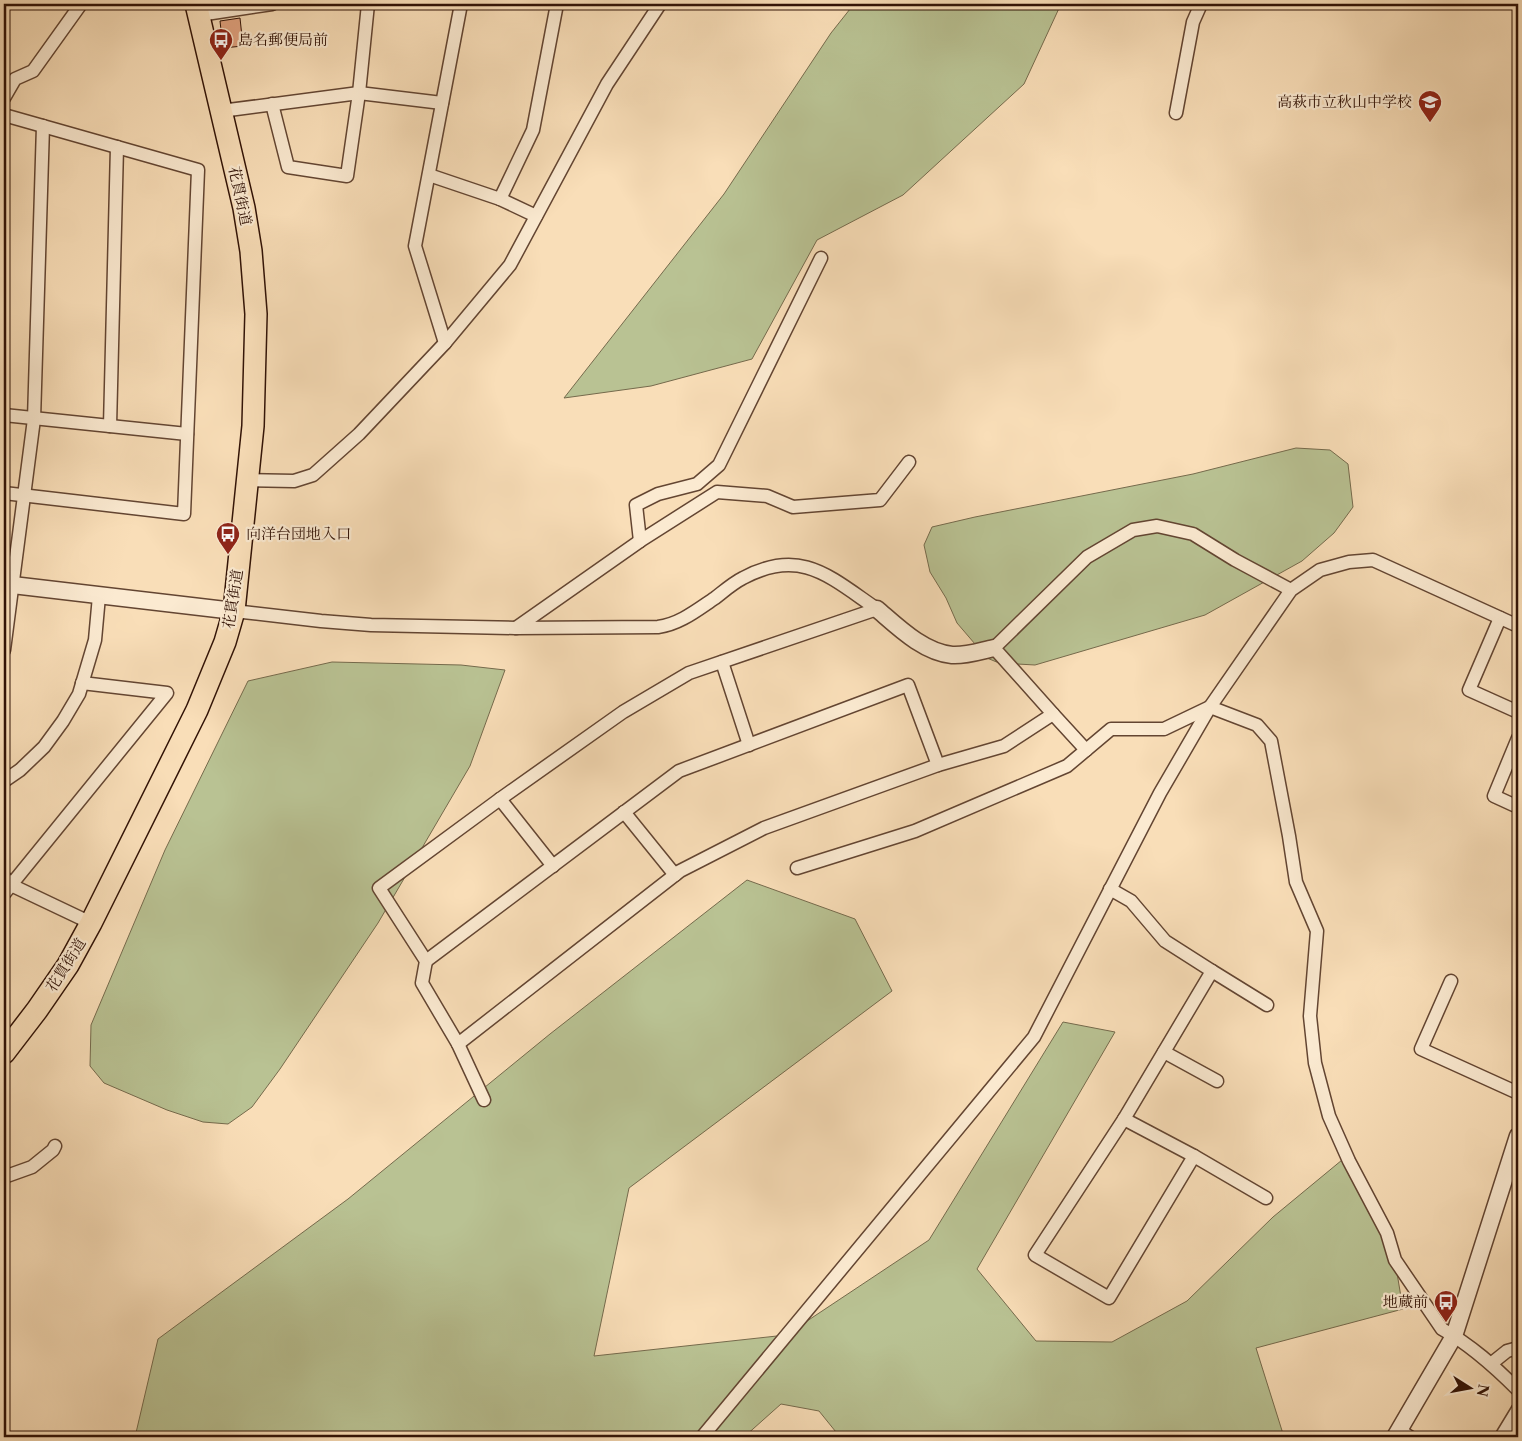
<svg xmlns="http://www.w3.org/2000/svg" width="1522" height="1441" viewBox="0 0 1522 1441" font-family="'Libre Caslon Text','Noto Serif JP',serif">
	<rect width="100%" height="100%" fill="#f9deb8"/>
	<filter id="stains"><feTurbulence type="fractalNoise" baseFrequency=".004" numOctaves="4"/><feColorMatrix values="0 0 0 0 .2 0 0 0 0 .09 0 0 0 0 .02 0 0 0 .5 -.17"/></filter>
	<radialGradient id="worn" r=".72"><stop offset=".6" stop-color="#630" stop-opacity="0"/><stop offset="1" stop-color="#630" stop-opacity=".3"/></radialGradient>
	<g fill="#b9c293" stroke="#756a4c">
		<path d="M854,4H1061L1024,84L903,195L817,240L752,359L651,386L564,398L724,194L831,33Z"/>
		<path d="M1296,448L1330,450L1348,464L1353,507L1334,533L1302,561L1205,615L1035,665L999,663L987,658L957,623L946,598L930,572L924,545L932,527L975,517L1193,474Z"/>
		<path d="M332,662L461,665L505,670L470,766L378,923L280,1069L252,1107L228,1124L203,1122L167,1110L104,1083L90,1066L91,1025L165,850L248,681Z"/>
		<path d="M747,880L855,919L892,991L629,1188L594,1356L786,1335L929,1240L1063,1022L1115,1032L977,1269L1036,1341L1112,1342L1187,1301L1273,1217L1342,1160L1392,1243L1403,1309L1256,1348L1284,1437H840L819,1411L781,1404L744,1437H135L158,1339L348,1199L550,1034Z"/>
	</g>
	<path fill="#e4a582" stroke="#311206" d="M240,18L243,46L223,48L220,21Z"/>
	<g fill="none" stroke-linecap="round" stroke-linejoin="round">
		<g stroke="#634532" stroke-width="15">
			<g id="minor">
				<path d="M199,15L272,4"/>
				<path d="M4,98L15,79L33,71L81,4"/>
				<path d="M272,104L288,167L347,176L359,93L368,4"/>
				<path d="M221,111L359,93L442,103"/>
				<path d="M1176,113L1193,22L1201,4"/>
				<path d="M4,115L198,170L184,514L4,493"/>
				<path d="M429,175L500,199"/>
				<path d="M536,216L500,199L533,130L557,4"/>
				<path d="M445,343L415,246L461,4"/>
				<path d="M4,415L187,434"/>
				<path d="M110,426L117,147"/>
				<path d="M248,480L294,481L313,475L359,434L445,343L510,265L607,84L660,4"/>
				<path d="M640,541L636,505L658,494L697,484L719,465L821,258"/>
				<path d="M877,609L689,673L623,712L500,799L379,888L426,961L422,983L458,1044L680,871L764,828L938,765L1004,746L1053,714L994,648L1087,557L1133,530L1157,526L1193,534L1235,560L1291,590"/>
				<path d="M234,611L321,621L371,625L516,628L658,627C680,624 697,610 715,598C724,591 733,583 743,578C801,547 830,577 877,609"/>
				<path d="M1500,618L1469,690L1518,712"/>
				<path d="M516,628L640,541L717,492L767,496L793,507L880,500L909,462"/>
				<path d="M4,650L34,419L43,126"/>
				<path d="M722,662L749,745"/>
				<path d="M1053,714L1086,750"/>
				<path d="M1518,738L1494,796L1518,807"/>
				<path d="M4,781L20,770L44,747L63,721L79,694L95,640L99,596"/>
				<path d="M500,799L553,866"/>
				<path d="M624,812L675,875"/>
				<path d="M797,868L915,831L1067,766L1111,729H1164L1210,707L1257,725L1271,741L1289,836L1296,882L1317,931L1310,1016L1315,1063L1329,1116L1349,1161L1387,1233L1395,1260L1442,1329C1471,1345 1495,1367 1518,1390"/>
				<path d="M4,877L11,885L167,693L82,683"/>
				<path d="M1110,889L1131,901L1165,941L1212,971L1124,1119L1035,1255L1109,1298L1194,1156"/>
				<path d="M4,894L11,885L91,923"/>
				<path d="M426,961L679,771L908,685L938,765"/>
				<path d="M1212,971L1267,1005"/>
				<path d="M1451,981L1421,1049L1518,1093"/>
				<path d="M458,1044L484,1100"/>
				<path d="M1164,1052L1217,1081"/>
				<path d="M1124,1119L1194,1156L1266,1198"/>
				<path d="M4,1177L32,1167L53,1150L55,1146"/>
				<path d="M1492,1363L1507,1351L1518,1348"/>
				<path d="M1399,1430L1410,1437"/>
				<path d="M702,1437L1034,1037L1160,793L1210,707L1291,590L1320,570L1349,562L1373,560L1518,626"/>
				<path d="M1501,1437L1518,1409"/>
			</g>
		</g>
		<g stroke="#634532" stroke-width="19">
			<g id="tertiary">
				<path d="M4,584L234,611"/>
				<path d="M877,609C898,627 923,652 952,655C966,656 980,651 994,648"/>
				<path d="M1395,1437L1454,1336L1518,1136"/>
			</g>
		</g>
		<g stroke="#311206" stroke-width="24">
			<path id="trunk" d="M4,1053L37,1010L68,965L91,923L197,710L225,642L234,611L253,426L256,314L251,251L244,208L196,4"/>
		</g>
		<use href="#minor" stroke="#fbead1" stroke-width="12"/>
		<use href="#tertiary" stroke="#fbead1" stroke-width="16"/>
		<use href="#trunk" stroke="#f9deb8" stroke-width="21"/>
	</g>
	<defs>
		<g id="bus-pin" transform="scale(1.25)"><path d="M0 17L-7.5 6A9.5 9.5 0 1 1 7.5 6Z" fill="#8f2418" stroke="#fbead1"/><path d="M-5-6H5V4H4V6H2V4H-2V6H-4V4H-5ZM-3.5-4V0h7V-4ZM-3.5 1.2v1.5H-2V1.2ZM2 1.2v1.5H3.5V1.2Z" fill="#fff"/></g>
		<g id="school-pin" transform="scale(1.25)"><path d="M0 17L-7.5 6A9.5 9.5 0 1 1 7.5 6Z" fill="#8f2418" stroke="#fbead1"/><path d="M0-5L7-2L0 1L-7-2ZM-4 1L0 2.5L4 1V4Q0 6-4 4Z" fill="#fff"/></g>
	</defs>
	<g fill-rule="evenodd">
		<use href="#bus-pin" x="221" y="40"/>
		<use href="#school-pin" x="1430" y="102"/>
		<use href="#bus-pin" x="228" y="534"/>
		<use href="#bus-pin" x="1446" y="1302"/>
	</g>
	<g text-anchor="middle" stroke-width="4.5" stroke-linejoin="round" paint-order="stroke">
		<g font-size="15" fill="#311206" stroke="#fbead1" text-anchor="start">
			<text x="238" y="45">島名郵便局前</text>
			<text x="1412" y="107" text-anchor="end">高萩市立秋山中学校</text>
			<text x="246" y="539">向洋台団地入口</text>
			<text x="1428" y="1307" text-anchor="end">地蔵前</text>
		</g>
		<g font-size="15" fill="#311206" stroke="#fbead1">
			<text transform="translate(240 196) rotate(78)" y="5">花貫街道</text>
			<text transform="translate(233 599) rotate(-81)" y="5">花貫街道</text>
			<text transform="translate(66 965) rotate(-58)" y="5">花貫街道</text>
		</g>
	</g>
	<rect width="1522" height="1441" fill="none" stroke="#f9deb8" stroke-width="20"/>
	<rect x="5" y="5" width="1512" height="1431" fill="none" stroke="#311206" stroke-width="2.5"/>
	<rect x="10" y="10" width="1502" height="1421" fill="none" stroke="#311206"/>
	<g transform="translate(1470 1388) rotate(101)" stroke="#fbead1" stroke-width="4" paint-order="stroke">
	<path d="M0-4L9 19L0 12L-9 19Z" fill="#311206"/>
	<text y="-8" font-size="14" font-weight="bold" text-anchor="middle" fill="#311206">N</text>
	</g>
	<rect width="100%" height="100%" filter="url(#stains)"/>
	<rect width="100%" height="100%" fill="url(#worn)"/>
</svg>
